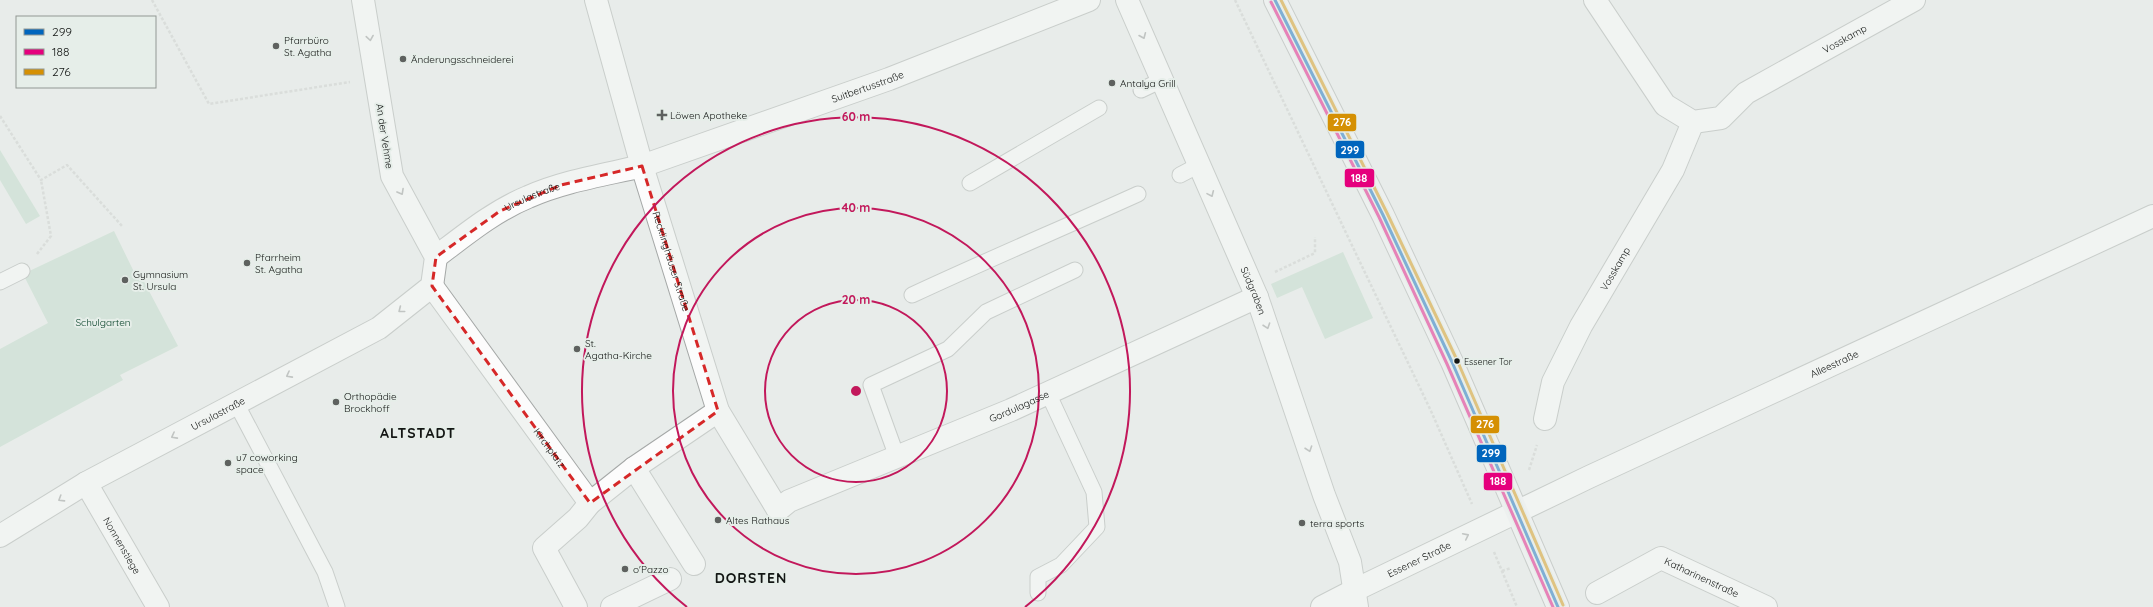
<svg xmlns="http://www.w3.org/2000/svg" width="2153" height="607" viewBox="0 0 2153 607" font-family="Quicksand,sans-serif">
	<rect width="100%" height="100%" fill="#e8ecea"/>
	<g fill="#bdd7c7">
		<path d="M0,150L40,216L26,224L0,180Z"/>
		<path d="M114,231L136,276L140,274L178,346L120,375L123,380L0,447V349L48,323L23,274Z"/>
		<path d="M1343,252L1373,318L1325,339L1302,287L1277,298L1271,284Z"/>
	</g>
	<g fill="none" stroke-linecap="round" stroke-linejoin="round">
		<g stroke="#a5a8a7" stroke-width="17">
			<g id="service">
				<path d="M1141,90L1162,80"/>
				<path d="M1180,175L1199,165"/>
				<path d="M970,183L1099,108"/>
				<path d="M0,282L22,271"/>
				<path d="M912,295C987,260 1063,228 1138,194"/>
				<path d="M236,403L325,572L337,607"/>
				<path d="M897,457L871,385L948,349L986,312L1075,270"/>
				<path d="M1038,593V577L1061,565L1097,527L1094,492L1048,393"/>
			</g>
		</g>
		<g stroke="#a5a8a7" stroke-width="24">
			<g id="pedestrian">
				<path id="s1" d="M596,0L642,166L718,411L778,510"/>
				<path id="s2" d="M436,257C465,235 494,211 528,197C564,181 604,175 642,166"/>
				<path id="s3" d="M432,286L590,503L634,468L718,411"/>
				<path d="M634,468L694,564"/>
				<path d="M1322,607L1355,590"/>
			</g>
		</g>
		<g stroke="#a5a8a7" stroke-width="24">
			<g id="minor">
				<path id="s4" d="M1127,0L1257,297L1324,495L1350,562L1357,607"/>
				<path id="s5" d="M1595,0L1665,105L1693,122L1721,118L1746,93L1914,0"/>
				<path id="s6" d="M642,166L889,79L1089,0"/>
				<path id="s7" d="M1545,419L1553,382L1581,326L1673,170L1693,122"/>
				<path id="s8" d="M86,483L158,607"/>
				<path id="s9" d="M778,510L789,501L1011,410L1257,297"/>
				<path id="s10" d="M0,536L86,483L379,328L432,286L436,257L392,176L363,0"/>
				<path id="s11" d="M1355,590L1589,477L2153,216"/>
				<path id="s12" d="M1597,593L1661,558L1766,607"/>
				<path d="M576,607L544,548L578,518L590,503"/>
				<path d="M612,607L670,579"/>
			</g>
		</g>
		<g stroke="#a5a8a7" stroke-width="24">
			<path id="secondary" d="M1275,0L1383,215L1452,362L1558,607"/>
		</g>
		<g stroke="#c9cac9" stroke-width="2.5" stroke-dasharray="3 2" stroke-linecap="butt">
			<path d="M152,0L209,104L350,82"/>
			<path d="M1235,0L1431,411L1472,504"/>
			<path d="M0,116L41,180L67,165L122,226"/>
			<path d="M37,254L51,236L41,180"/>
			<path d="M1275,272L1315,253V237"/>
			<path d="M1529,470L1537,445"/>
			<path d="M1494,552L1517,607"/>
			<path d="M1502,571L1511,568"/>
		</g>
		<use href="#service" stroke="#fcfcfc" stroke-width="15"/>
		<use href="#pedestrian" stroke="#fcfcfc" stroke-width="22"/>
		<use href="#minor" stroke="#fcfcfc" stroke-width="22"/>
		<use href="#secondary" stroke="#f4f4f7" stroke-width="22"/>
		<g stroke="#e6eee9" stroke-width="6">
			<path id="bus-1" d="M1275,0L1383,215L1452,362L1558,607"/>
		</g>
		<g stroke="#e6eee9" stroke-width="6">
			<path id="bus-2" d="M1271,2L1379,217L1447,364L1553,607"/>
		</g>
		<g stroke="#e6eee9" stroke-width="6">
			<path id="bus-3" d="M1281,0L1387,213L1457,360L1563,605"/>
		</g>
		<use href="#bus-1" stroke="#0065bd" stroke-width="3"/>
		<use href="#bus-2" stroke="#e5007d" stroke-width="3"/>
		<use href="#bus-3" stroke="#d59003" stroke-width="3"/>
	</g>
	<defs><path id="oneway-chevron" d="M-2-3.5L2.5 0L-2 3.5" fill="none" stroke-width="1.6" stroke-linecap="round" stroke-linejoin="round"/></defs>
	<g stroke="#939494">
		<use href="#oneway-chevron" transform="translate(1143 36) rotate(67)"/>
		<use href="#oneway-chevron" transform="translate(370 38) rotate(81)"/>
		<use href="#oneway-chevron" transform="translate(401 192) rotate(61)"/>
		<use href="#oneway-chevron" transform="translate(1211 194) rotate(66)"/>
		<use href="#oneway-chevron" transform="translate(401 310) rotate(142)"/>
		<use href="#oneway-chevron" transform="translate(1267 326) rotate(71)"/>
		<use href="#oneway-chevron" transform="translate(289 375) rotate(152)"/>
		<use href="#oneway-chevron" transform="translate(174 436) rotate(152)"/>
		<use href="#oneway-chevron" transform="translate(1309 449) rotate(71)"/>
		<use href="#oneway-chevron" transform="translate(61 499) rotate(148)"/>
		<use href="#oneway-chevron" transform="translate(1466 536) rotate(-26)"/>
	</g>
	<path d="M0 0H2153V607H0ZM642,166L718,411L590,503L432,286L436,257L500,211L561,185Z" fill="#e8ecea" fill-opacity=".55" fill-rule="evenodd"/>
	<path fill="none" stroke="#d62828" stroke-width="3" stroke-dasharray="8 5" stroke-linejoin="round" d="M642,166L718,411L590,503L432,286L436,257L500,211L561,185Z"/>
	<g fill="none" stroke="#c2185b" stroke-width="2">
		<circle cx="856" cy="391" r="91"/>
		<circle cx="856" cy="391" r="183"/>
		<path d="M687 607A274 274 0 1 1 1025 607"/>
	</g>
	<g fill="#5e615f" stroke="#e6eee9" stroke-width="1.5">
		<circle cx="276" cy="46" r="4"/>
		<circle cx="403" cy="59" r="4"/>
		<circle cx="1112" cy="83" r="4"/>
		<path d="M660 109h4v4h4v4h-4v4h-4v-4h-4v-4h4z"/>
		<circle cx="247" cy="263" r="4"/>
		<circle cx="125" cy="280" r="4"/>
		<circle cx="577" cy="349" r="4"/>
		<circle cx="336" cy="402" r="4"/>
		<circle cx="228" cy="463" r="4"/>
		<circle cx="718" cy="520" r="4"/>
		<circle cx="1302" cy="523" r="4"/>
		<circle cx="625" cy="569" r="4"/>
	</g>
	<circle fill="#131614" stroke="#e6eee9" stroke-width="1.5" cx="1457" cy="361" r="3.5"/>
	<g text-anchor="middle" stroke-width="4" stroke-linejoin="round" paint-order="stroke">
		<g font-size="9" fill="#131614" stroke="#e6eee9" text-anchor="start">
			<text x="1464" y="365">Essener Tor</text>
		</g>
		<g font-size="10" fill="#131614" stroke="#e6eee9">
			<text dy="4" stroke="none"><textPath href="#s5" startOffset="335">Vosskamp</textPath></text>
			<text dy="4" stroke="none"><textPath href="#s6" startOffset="239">Suitbertusstraße</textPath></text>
			<text transform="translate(385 136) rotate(81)" y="4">An der Vehme</text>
			<text dy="4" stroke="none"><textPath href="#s2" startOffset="114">Ursulastraße</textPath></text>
			<text dy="4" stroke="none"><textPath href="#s1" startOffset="272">Recklinghäuser Straße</textPath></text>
			<text dy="4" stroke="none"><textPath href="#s7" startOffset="167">Vosskamp</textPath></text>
			<text dy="4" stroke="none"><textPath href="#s4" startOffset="317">Südgraben</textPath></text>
			<text dy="4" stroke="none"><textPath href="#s11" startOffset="530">Alleestraße</textPath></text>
			<text dy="4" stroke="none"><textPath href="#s9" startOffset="263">Gordulagasse</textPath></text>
			<text dy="4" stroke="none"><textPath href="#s10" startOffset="250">Ursulastraße</textPath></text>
			<text dy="4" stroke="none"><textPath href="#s3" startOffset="200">Kirchplatz</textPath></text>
			<text dy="4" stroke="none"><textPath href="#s8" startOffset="72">Nonnenstiege</textPath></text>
			<text dy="4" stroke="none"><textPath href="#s11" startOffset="71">Essener Straße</textPath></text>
			<text dy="4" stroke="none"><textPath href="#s12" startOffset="118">Katharinenstraße</textPath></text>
		</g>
		<g font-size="10" fill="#131614" stroke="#e6eee9" text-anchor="start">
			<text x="284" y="44">Pfarrbüro<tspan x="284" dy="12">St. Agatha</tspan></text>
			<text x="411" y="63">Änderungsschneiderei</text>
			<text x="1120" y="87">Antalya Grill</text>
			<text x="670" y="119">Löwen Apotheke</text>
			<text x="255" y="261">Pfarrheim<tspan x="255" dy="12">St. Agatha</tspan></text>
			<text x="133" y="278">Gymnasium<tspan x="133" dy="12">St. Ursula</tspan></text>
			<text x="585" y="347">St.<tspan x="585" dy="12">Agatha-Kirche</tspan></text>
			<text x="344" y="400">Orthopädie<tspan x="344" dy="12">Brockhoff</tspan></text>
			<text x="236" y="461">u7 coworking<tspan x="236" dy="12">space</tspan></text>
			<text x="726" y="524">Altes Rathaus</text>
			<text x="1310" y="527">terra sports</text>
			<text x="633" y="573">o'Pazzo</text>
		</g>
		<g font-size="10" fill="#013e24" stroke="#e6eee9">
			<text x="103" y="326">Schulgarten</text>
		</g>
		<g font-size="14" font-weight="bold" letter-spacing="1" fill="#131614" stroke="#e6eee9">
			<text x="418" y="438">ALTSTADT</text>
			<text x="751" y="583">DORSTEN</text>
		</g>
	</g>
	<circle cx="856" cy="391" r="6" fill="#c2185b" stroke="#e6eee9" stroke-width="2"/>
	<g font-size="12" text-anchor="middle" font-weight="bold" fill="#c2185b" stroke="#e6eee9" stroke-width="4" stroke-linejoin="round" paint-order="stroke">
		<text x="856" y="121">60 m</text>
		<text x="856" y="212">40 m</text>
		<text x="856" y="304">20 m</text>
	</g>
	<g stroke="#e6eee9" stroke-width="1.5">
		<rect x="1327" y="113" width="30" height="19" rx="4" fill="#d59003"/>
		<rect x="1335" y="140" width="30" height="19" rx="4" fill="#0065bd"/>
		<rect x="1344" y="168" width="31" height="20" rx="4" fill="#e5007d"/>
		<rect x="1470" y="415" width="30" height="19" rx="4" fill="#d59003"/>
		<rect x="1476" y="444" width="31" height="19" rx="4" fill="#0065bd"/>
		<rect x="1483" y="472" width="30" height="19" rx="4" fill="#e5007d"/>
	</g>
	<g font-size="11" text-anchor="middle" font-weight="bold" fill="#fff">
		<text x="1342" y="126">276</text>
		<text x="1350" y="154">299</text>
		<text x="1359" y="182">188</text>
		<text x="1485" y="428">276</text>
		<text x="1491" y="457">299</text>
		<text x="1498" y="485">188</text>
	</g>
	<rect x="16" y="16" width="140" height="72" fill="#e6eee9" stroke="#929894"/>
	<rect x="24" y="29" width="20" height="6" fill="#0065bd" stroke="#929894"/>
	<text x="52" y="36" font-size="12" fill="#131614">299</text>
	<rect x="24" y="49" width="20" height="6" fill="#e5007d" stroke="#929894"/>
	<text x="52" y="56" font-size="12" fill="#131614">188</text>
	<rect x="24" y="69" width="20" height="6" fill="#d59003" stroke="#929894"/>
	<text x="52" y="76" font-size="12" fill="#131614">276</text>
</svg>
